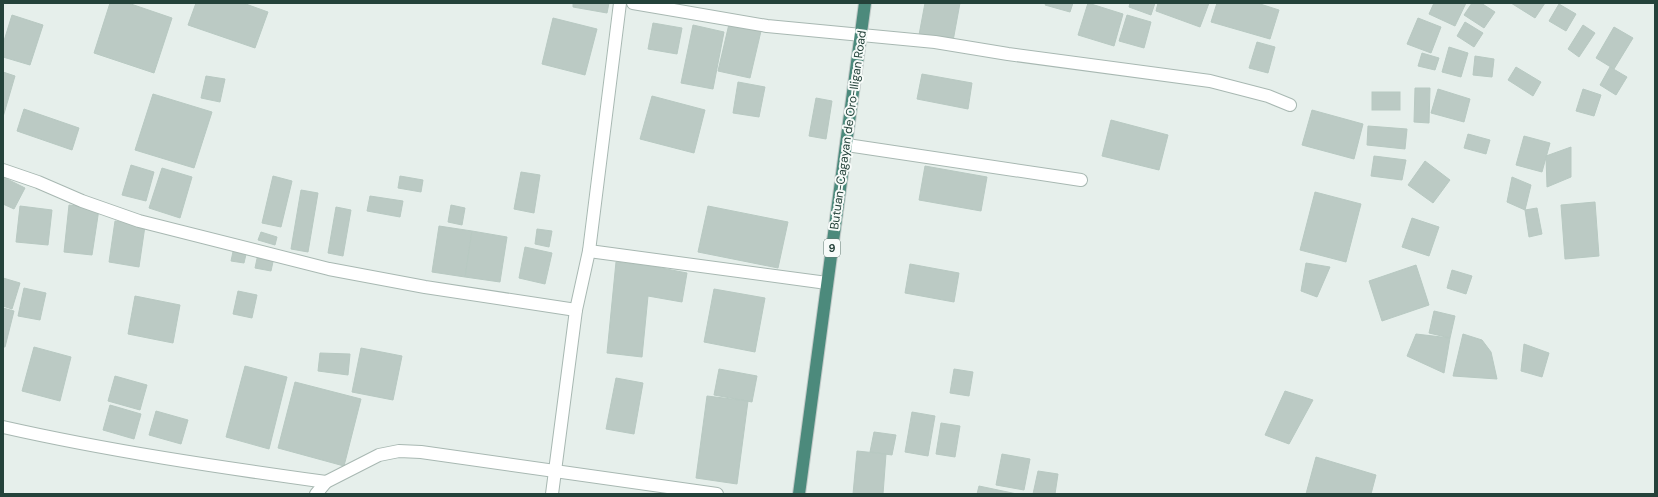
<svg xmlns="http://www.w3.org/2000/svg" width="1658" height="497" viewBox="0 0 1658 497" font-family="'DM Sans',sans-serif">
	<rect width="100%" height="100%" fill="#e6efeb"/>
	<g fill="#bbcac4" stroke="#b8c9c2">
		<path d="M110,3H128L172,18L154,73L94,53Z"/>
		<path d="M196,3H243L268,12L255,48L188,25Z"/>
		<path d="M573,3H609L607,13L573,7Z"/>
		<path d="M925,3H960L953,41L919,35Z"/>
		<path d="M1046,3H1073L1070,12L1045,5Z"/>
		<path d="M1088,3L1123,14L1114,46L1078,35Z"/>
		<path d="M1130,3H1155L1151,15L1129,7Z"/>
		<path d="M1158,3H1209L1200,27L1156,11Z"/>
		<path d="M1217,3H1257L1279,10L1270,39L1211,22Z"/>
		<path d="M1434,3H1466L1455,26L1429,14Z"/>
		<path d="M1472,3H1481L1495,12L1484,28L1464,15Z"/>
		<path d="M1511,3H1545L1535,18Z"/>
		<path d="M1559,4L1576,14L1566,31L1549,21Z"/>
		<path d="M12,15L43,25L30,65L3,57V44Z"/>
		<path d="M1127,15L1151,22L1144,48L1119,41Z"/>
		<path d="M553,18L597,29L585,75L542,64Z"/>
		<path d="M1418,18L1441,27L1431,53L1407,44Z"/>
		<path d="M1465,22L1483,33L1474,47L1457,36Z"/>
		<path d="M653,23L682,28L677,54L648,49Z"/>
		<path d="M729,24L761,31L750,78L718,71Z"/>
		<path d="M693,25L724,32L713,89L681,83Z"/>
		<path d="M1583,25L1595,33L1579,57L1568,49Z"/>
		<path d="M1614,27L1633,38L1614,69L1596,58Z"/>
		<path d="M1257,42L1275,47L1268,73L1249,68Z"/>
		<path d="M1449,47L1468,53L1461,77L1442,72Z"/>
		<path d="M1422,53L1439,58L1435,70L1418,66Z"/>
		<path d="M1475,56L1494,59L1492,77L1473,75Z"/>
		<path d="M1516,67L1541,82L1533,96L1508,80Z"/>
		<path d="M1610,67L1627,77L1616,95L1600,85Z"/>
		<path d="M3,72L15,76L3,117Z"/>
		<path d="M922,74L972,83L968,109L917,99Z"/>
		<path d="M206,76L225,79L220,102L201,98Z"/>
		<path d="M738,82L765,87L759,117L733,113Z"/>
		<path d="M1415,88H1430L1429,123L1414,122Z"/>
		<path d="M1438,89L1470,99L1464,122L1431,113Z"/>
		<path d="M1583,89L1601,95L1594,116L1576,111Z"/>
		<rect x="1372" y="92" width="28" height="18"/>
		<path d="M153,94L212,112L194,168L135,150Z"/>
		<path d="M652,96L705,110L694,153L640,139Z"/>
		<path d="M816,98L832,101L826,139L809,136Z"/>
		<path d="M24,109L79,128L72,150L17,131Z"/>
		<path d="M1312,110L1363,124L1354,159L1302,145Z"/>
		<path d="M1111,120L1168,135L1159,170L1102,156Z"/>
		<path d="M1368,126L1407,129L1405,149L1367,145Z"/>
		<path d="M1468,134L1490,140L1486,154L1464,148Z"/>
		<path d="M1524,136L1550,143L1542,172L1516,165Z"/>
		<path d="M1571,147V177L1547,187L1546,156Z"/>
		<path d="M1374,156L1406,160L1402,180L1371,176Z"/>
		<path d="M1425,161L1450,180L1433,203L1408,185Z"/>
		<path d="M131,165L154,172L146,201L122,195Z"/>
		<path d="M925,166L987,177L981,211L919,200Z"/>
		<path d="M162,168L192,177L180,218L149,208Z"/>
		<path d="M521,172L540,175L534,213L514,209Z"/>
		<path d="M273,176L292,181L281,227L262,223Z"/>
		<path d="M400,176L423,180L421,192L398,188Z"/>
		<path d="M3,177L25,188L14,209L3,204Z"/>
		<path d="M1512,177L1531,185L1525,210L1507,202Z"/>
		<path d="M301,190L318,193L308,252L291,249Z"/>
		<path d="M1315,192L1361,204L1346,262L1300,250Z"/>
		<path d="M370,196L403,201L400,217L367,211Z"/>
		<path d="M1595,202L1599,256L1565,259L1561,205Z"/>
		<path d="M69,205L99,209L92,255L64,252Z"/>
		<path d="M451,205L465,208L462,225L448,222Z"/>
		<path d="M20,206L52,210L48,245L16,242Z"/>
		<path d="M708,206L788,222L778,268L698,252Z"/>
		<path d="M336,207L351,210L343,256L328,253Z"/>
		<path d="M1537,208L1542,234L1529,237L1525,210Z"/>
		<path d="M1412,218L1439,227L1429,256L1402,247Z"/>
		<path d="M115,221L145,226L139,267L109,262Z"/>
		<path d="M439,226L472,231L465,277L432,272Z"/>
		<path d="M537,229L552,231L549,247L535,244Z"/>
		<path d="M472,231L507,237L500,282L465,277Z"/>
		<path d="M261,232L277,237L275,245L258,240Z"/>
		<path d="M234,247L247,250L244,263L231,261Z"/>
		<path d="M525,247L552,253L545,284L519,278Z"/>
		<path d="M258,254L274,257L271,271L255,268Z"/>
		<path d="M616,262L651,266L687,273L682,302L648,296L642,357L607,353Z"/>
		<path d="M1306,263L1330,267L1317,297L1301,291Z"/>
		<path d="M910,264L959,273L954,302L905,293Z"/>
		<path d="M1416,265L1429,305L1382,321L1369,281Z"/>
		<path d="M1452,270L1472,276L1466,294L1447,288Z"/>
		<path d="M3,278L20,283L12,309L3,306Z"/>
		<path d="M24,288L46,293L40,320L18,316Z"/>
		<path d="M714,289L765,298L755,352L704,342Z"/>
		<path d="M238,291L257,295L252,318L233,314Z"/>
		<path d="M135,296L180,305L173,343L128,334Z"/>
		<path d="M3,308L14,311L5,347H3Z"/>
		<path d="M1434,311L1455,316L1450,338L1429,333Z"/>
		<path d="M1416,334L1450,338L1444,373L1407,356Z"/>
		<path d="M1463,334L1482,340L1491,352L1497,379L1453,376Z"/>
		<path d="M1524,344L1549,353L1542,377L1521,371Z"/>
		<path d="M34,347L71,357L60,401L22,391Z"/>
		<path d="M361,348L402,356L393,400L352,392Z"/>
		<path d="M320,353L350,354L348,375L318,371Z"/>
		<path d="M245,366L287,377L269,449L226,437Z"/>
		<path d="M719,369L757,376L752,402L714,395Z"/>
		<path d="M954,369L973,372L969,396L950,393Z"/>
		<path d="M115,376L147,385L140,410L108,401Z"/>
		<path d="M616,378L643,383L634,434L606,429Z"/>
		<path d="M295,382L361,399L344,466L278,448Z"/>
		<path d="M1285,391L1313,400L1289,444L1265,435Z"/>
		<path d="M707,396L748,401L737,484L696,478Z"/>
		<path d="M110,405L141,414L134,439L103,430Z"/>
		<path d="M156,411L188,420L181,444L149,435Z"/>
		<path d="M912,412L935,416L928,456L905,452Z"/>
		<path d="M941,423L960,426L955,457L936,454Z"/>
		<path d="M874,432L896,435L892,455L870,452Z"/>
		<path d="M857,451L886,454L883,494H853Z"/>
		<path d="M1002,454L1030,459L1024,490L996,485Z"/>
		<path d="M1316,457L1376,475L1371,494H1306Z"/>
		<path d="M1038,471L1058,474L1055,494H1033Z"/>
		<path d="M979,486L1017,494H977Z"/>
	</g>
	<g fill="none" stroke-linecap="round" stroke-linejoin="round">
		<g stroke="#a8b8b2" stroke-width="14">
			<g id="minor">
				<path d="M633,3L767,26L935,42L1008,54L1210,81L1268,96L1290,105"/>
				<path d="M847,145L1081,180"/>
				<path d="M3,170L38,182L82,201L139,221L329,269L425,287L576,310"/>
				<path d="M589,251L827,283"/>
				<path d="M3,427C109,451 218,467 326,482"/>
				<path d="M316,494L326,482L379,455L399,451L421,452L717,494"/>
				<path d="M552,494L576,310L589,251L620,3"/>
			</g>
		</g>
		<g stroke="#c2cac8" stroke-width="14">
			<path id="trunk" d="M799,494L865,3"/>
		</g>
		<use href="#minor" stroke="#fff" stroke-width="12"/>
		<use href="#trunk" stroke="#4c8a7c" stroke-width="12"/>
	</g>
	<g text-anchor="middle" stroke-width="4" stroke-linejoin="round" paint-order="stroke">
		<rect fill="#f7fbf9" stroke="#637a73" stroke-width="1" x="824" y="239" width="16" height="18" rx="3"/>
		<g font-size="11" font-weight="bold" fill="#24423a">
			<text x="832" y="252">9</text>
		</g>
		<g font-size="12" fill="#24423a" stroke="#f7fbf9">
			<text transform="translate(848 130) rotate(-82)" y="4">Butuan-Cagayan de Oro-Iligan Road</text>
		</g>
	</g>
	<rect width="1658" height="497" fill="none" stroke="#24423a" stroke-width="8"/>
</svg>
